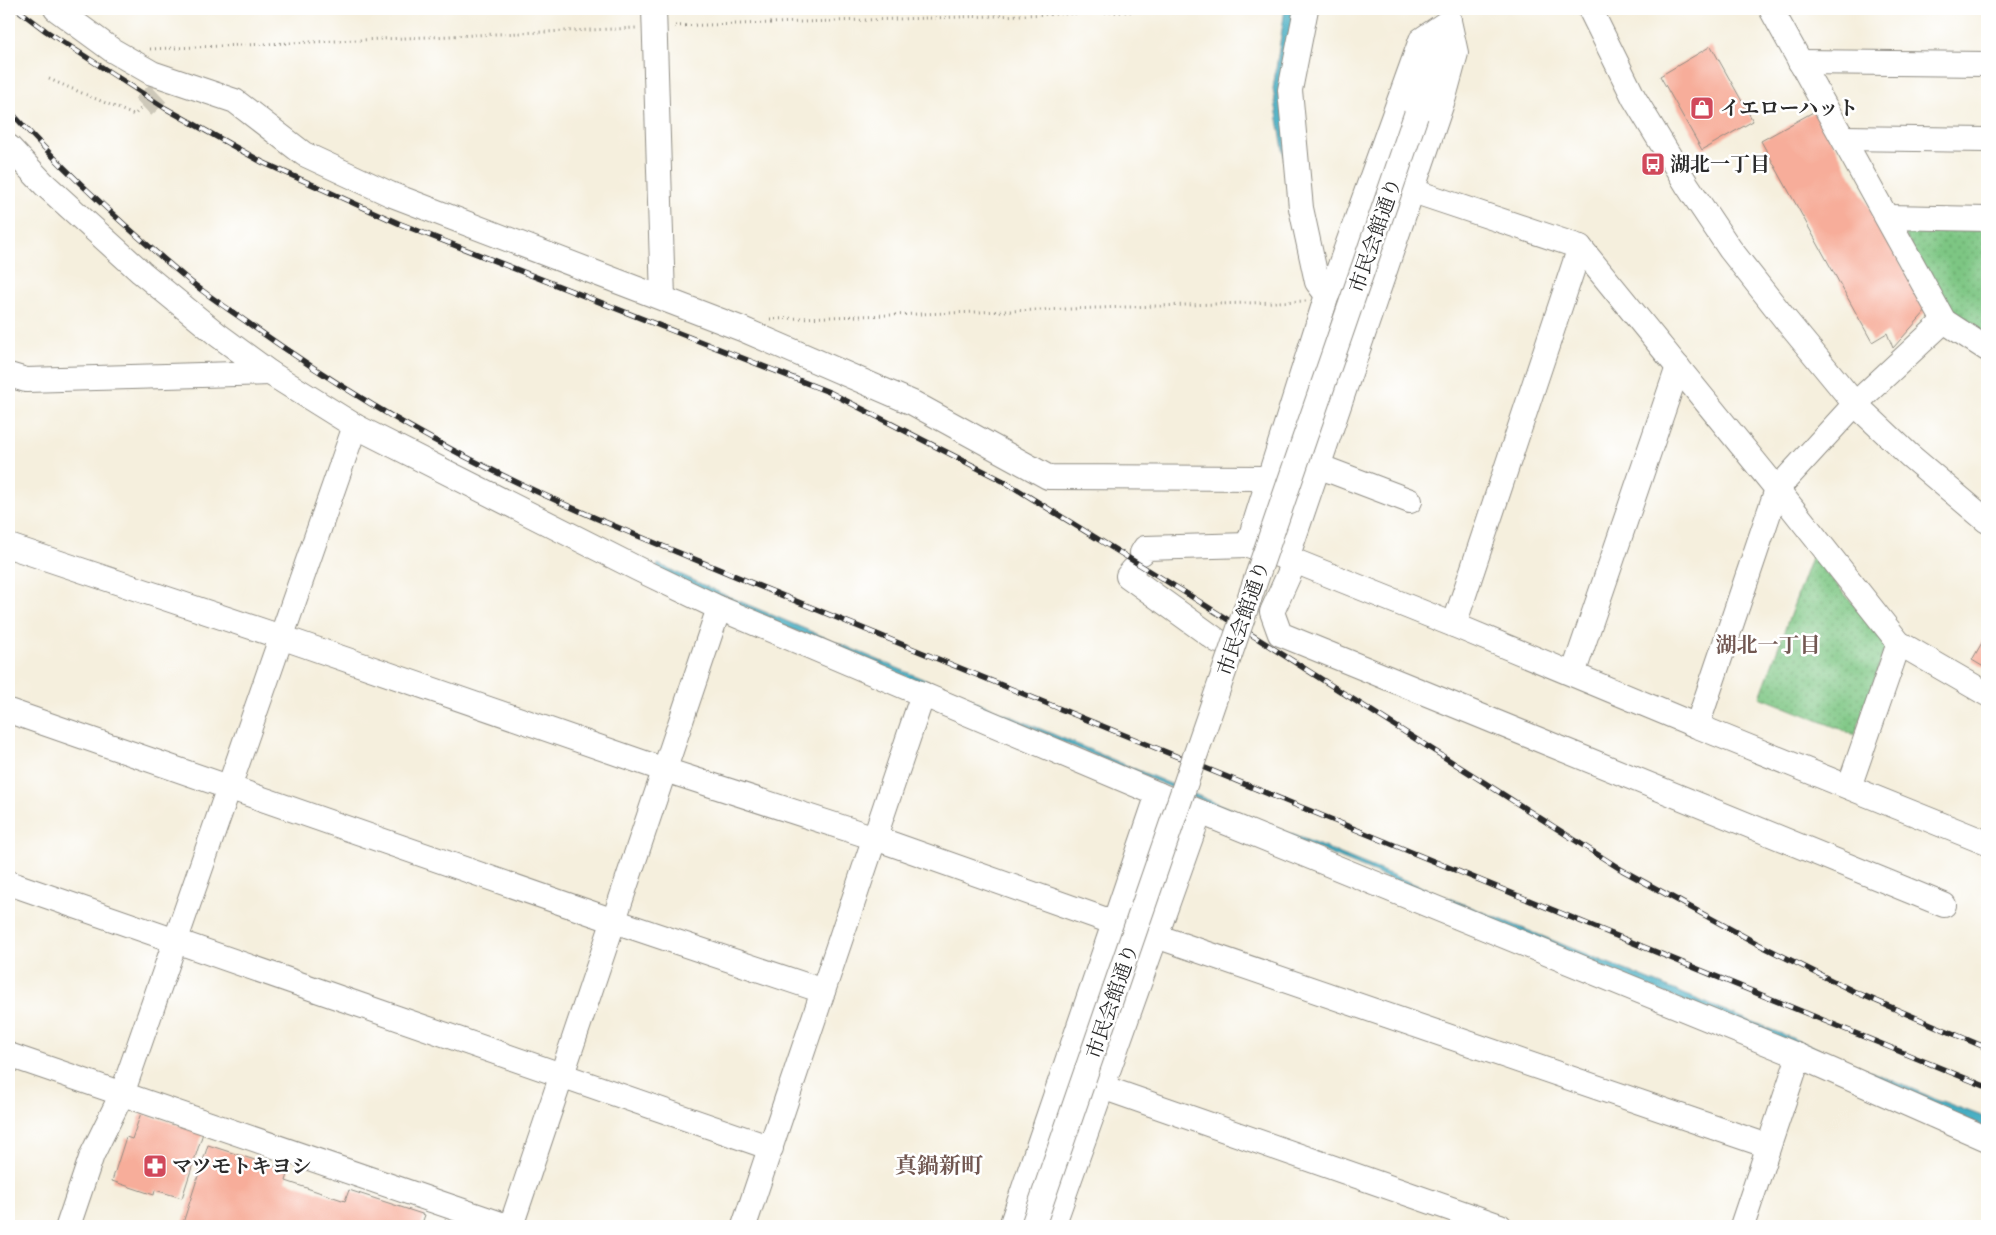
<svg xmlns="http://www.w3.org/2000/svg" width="1996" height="1235" viewBox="0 0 1996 1235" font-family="'IM FELL English','Noto Serif JP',serif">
	<defs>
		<pattern id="green-dots" width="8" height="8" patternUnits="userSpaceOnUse" patternTransform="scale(1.25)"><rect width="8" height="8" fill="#7dc683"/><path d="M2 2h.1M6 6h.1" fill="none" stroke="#67a16b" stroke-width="1.8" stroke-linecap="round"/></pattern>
	</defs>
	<rect width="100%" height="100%" fill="#fff"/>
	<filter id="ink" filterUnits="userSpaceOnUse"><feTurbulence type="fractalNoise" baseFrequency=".02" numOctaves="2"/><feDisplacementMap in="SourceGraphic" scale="10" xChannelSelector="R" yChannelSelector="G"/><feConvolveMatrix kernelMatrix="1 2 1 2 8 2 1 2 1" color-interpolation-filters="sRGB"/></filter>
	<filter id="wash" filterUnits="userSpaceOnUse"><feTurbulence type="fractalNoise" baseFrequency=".0096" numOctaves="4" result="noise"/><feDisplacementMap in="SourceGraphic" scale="20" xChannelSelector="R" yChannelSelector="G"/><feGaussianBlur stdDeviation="1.12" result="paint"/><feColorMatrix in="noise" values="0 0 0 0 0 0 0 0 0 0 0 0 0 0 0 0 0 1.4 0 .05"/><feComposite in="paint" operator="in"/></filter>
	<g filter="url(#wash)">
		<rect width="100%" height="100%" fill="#f5efdd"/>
		<g fill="url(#green-dots)" stroke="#547857">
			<path d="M1912,226L1987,228V340L1951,317L1905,235Z"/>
			<path d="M1812,555L1887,644L1855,735L1760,697Z"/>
		</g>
		<g fill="#42acc1" stroke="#366c76">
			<path d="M1285,9H1293L1291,197L1273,89Z"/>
			<path d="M658,564L725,595L1206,799L1804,1043L1931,1097L1987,1118V1128L654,572Z"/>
		</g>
		<g id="blocks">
			<g fill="#f7ad9a">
				<path d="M1711,46L1753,121L1702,150L1660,76Z"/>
				<path d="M1815,111L1927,310L1893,348L1887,333L1872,342L1761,141Z"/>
				<path d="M1987,634V669L1972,660Z"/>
				<path d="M141,1113L203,1133L182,1198L155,1190L154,1195L112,1181L126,1137L132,1139Z"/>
				<path d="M208,1145L289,1171L286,1181L345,1201L349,1190L425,1215L421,1226H182Z"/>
			</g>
		</g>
	</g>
	<g filter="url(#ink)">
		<use href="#blocks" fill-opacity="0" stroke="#908d84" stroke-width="1"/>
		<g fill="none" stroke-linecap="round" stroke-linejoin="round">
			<path stroke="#cdc8b9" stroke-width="24" stroke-dasharray="24 12" stroke-linecap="butt" d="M143,107L158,93"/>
			<g stroke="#908d84" stroke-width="26">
				<g id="minor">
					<path d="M56,9L112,50L152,73L235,101L304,154L390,194L742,329L913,403L1048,477L1269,478"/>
					<path d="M654,9L663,298"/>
					<path d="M1306,9L1290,90L1301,208L1317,282L1327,295"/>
					<path d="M1590,9L1634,98L1687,185L1730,249L1785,319L1855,404L1909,455L1987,521"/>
					<path d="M1771,9L1944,321L1987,349"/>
					<path d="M1449,21L1456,53L1444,97L1287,558L1248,545L1327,295L1333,285L1421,40Z"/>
					<path d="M1800,62L1987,64"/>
					<path d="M1416,115L1449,20"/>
					<path d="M1843,138L1987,140"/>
					<path d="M9,147L44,184L141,272L218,335L270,373L355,426L638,569L719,608L1200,812L1799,1056L1987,1139"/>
					<path d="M1413,191L1580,247L1777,489L1899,643L1987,694"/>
					<path d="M1888,217L1987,219"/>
					<path d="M1944,321L1855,404L1777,489L1697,726L1987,843"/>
					<path d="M9,375L26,380L270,373"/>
					<path d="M1318,466L1410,501"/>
					<path d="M9,546L281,637L665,770L875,838L1115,923"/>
					<path d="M1142,553L1145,548L1248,545"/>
					<path d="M1287,558L1454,625L1697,726"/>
					<path d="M1295,561L1272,612L1280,634L1944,905"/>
					<path d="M1133,570L1128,576L1218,641"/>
					<path d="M1454,625L1580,247"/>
					<path d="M1573,674L1678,367"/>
					<path d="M9,711L614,921L823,991"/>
					<path d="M1849,787L1899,643"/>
					<path d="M9,883L771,1148"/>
					<path d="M1156,936L1768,1146"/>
					<path d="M9,1055L507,1226"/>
					<path d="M1102,1087L1500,1226"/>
					<path d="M68,1226L92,1155L122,1094L355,426"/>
					<path d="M511,1226L719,608"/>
					<path d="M744,1226L923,694"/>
					<path d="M1011,1226L1158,794"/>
					<path d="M1053,1226L1200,812"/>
					<path d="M1742,1226L1799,1056"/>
				</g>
			</g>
			<g stroke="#908d84" stroke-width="3" stroke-dasharray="1 4" stroke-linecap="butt">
				<path d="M675,26L1214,9"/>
				<path d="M150,49L636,28"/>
				<path d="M49,79L134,115L143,107"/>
				<path d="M770,319L1306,301"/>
			</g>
			<use href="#minor" stroke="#fff" stroke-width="24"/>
			<g stroke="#2b2b2b" stroke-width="5.5">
				<g id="rail">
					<path d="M17,9L46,31L165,108L262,162L398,223L829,392L1005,482L1189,595L1622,870L1756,943L1853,991L1987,1048"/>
					<path d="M9,110C63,170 124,226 185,277C206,295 229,309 251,325C327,379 406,428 490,469C577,513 669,548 759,586L1987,1087"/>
				</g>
			</g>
			<use href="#rail" stroke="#fff" stroke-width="4" stroke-dasharray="11" stroke-linecap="butt"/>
			<g stroke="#908d84" stroke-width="26" stroke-linecap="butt">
				<path id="minor-bridge" d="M1033,1226L1416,115"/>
			</g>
			<use href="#minor-bridge" stroke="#fff" stroke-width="24"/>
		</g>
	</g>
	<defs>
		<g id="shop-square" transform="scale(1.25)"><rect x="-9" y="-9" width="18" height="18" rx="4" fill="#d1495b" stroke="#fff"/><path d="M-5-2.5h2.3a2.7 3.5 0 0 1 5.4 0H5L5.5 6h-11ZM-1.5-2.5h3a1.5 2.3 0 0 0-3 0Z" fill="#fff"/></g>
		<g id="bus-square" transform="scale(1.25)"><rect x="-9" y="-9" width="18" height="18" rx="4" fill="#d1495b" stroke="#fff"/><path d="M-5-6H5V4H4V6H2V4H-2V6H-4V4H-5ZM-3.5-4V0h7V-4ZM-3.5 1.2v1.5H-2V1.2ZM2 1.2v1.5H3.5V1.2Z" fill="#fff"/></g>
		<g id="pharmacy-square" transform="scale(1.25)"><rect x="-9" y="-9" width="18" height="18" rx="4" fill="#d1495b" stroke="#fff"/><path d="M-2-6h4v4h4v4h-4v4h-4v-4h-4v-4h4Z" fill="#fff"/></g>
	</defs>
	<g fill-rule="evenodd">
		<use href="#shop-square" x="1702" y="108"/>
		<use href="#bus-square" x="1653" y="164"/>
		<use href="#pharmacy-square" x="155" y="1166"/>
	</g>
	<g text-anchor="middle" stroke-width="5" stroke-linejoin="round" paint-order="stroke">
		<g font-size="20" font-weight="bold" fill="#2b2b2b" stroke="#fff" text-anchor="start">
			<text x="1720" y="115">イエローハット</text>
			<text x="1670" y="171">湖北一丁目</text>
			<text x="172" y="1173">マツモトキヨシ</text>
		</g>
		<g font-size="20" fill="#2b2b2b" stroke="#fff">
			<text transform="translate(1375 235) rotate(-71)" y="7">市民会館通り</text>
			<text transform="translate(1243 618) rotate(-71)" y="7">市民会館通り</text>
			<text transform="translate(1112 1001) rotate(-71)" y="7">市民会館通り</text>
		</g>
		<g font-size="21" font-weight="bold" fill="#725852" stroke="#fff">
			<text x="1768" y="652">湖北一丁目</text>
		</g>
		<g font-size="22" font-weight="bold" fill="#725852" stroke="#fff">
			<text x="939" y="1173">真鍋新町</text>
		</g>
	</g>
	<rect width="1996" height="1235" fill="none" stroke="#fff" stroke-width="30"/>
</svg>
